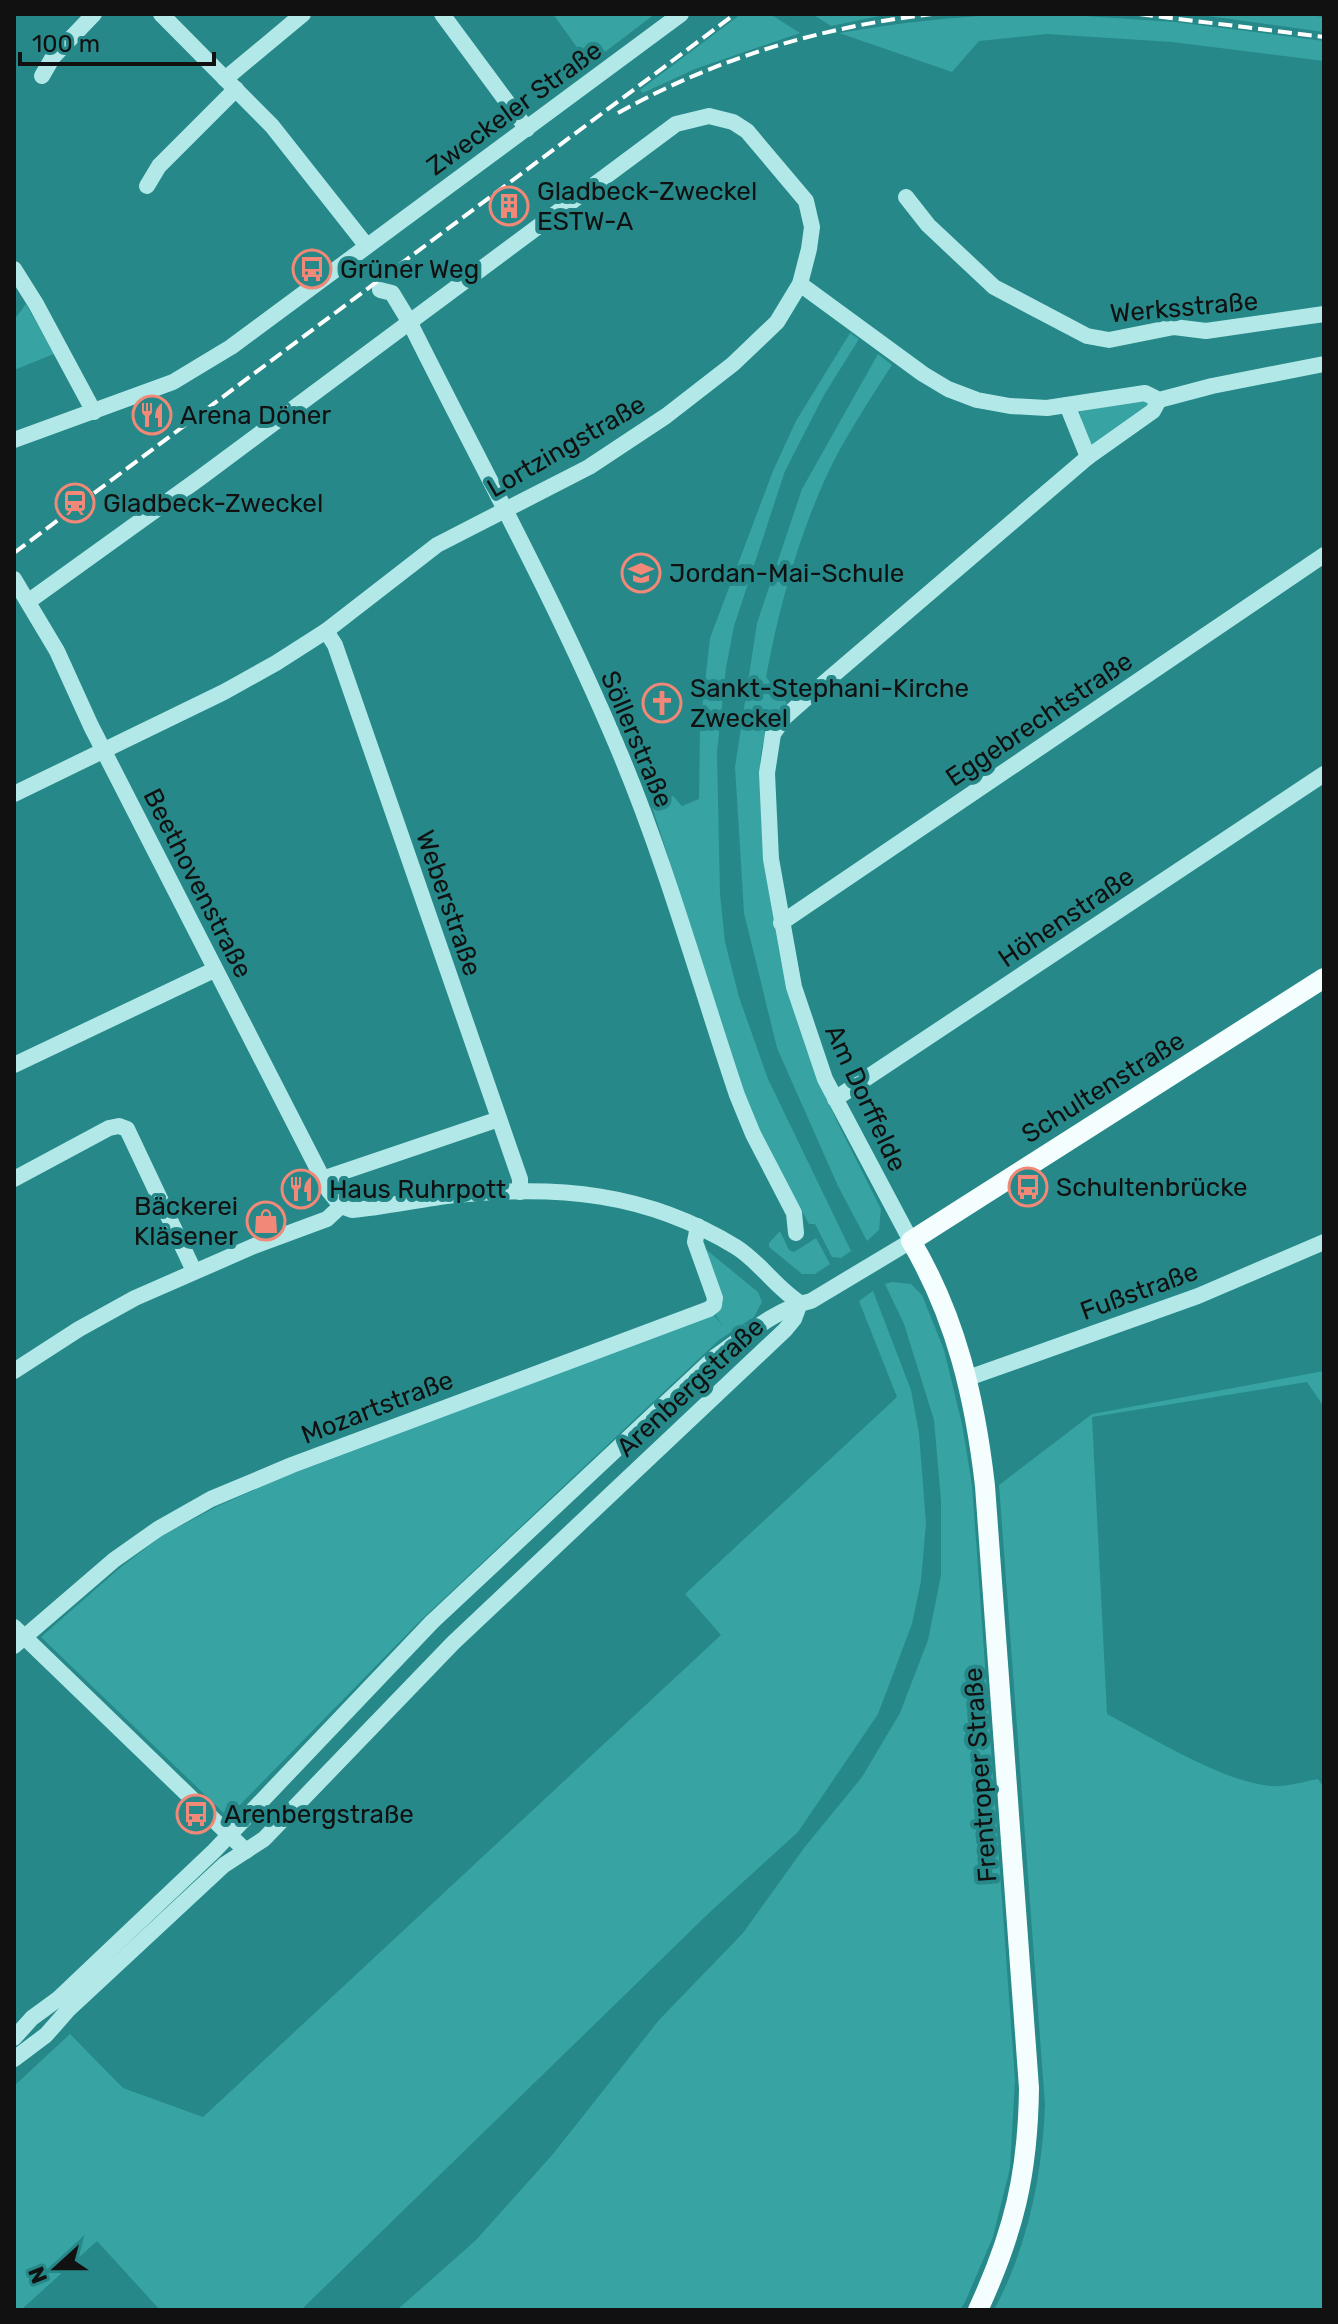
<svg xmlns="http://www.w3.org/2000/svg" width="1338" height="2324" viewBox="0 0 1338 2324" font-family="Rubik,sans-serif">
	<rect width="100%" height="100%" fill="#268888"/>
	<g fill="#37a3a2">
		<path d="M553,14H655L589,64Z"/>
		<path d="M741,14H770L800,33L695,69L643,93L640,90Z"/>
		<path d="M812,14H889L831,26Z"/>
		<path d="M1054,14L1175,22L1324,41V61L1172,42L1047,34L979,41L952,72L839,33C910,21 981,13 1054,14Z"/>
		<path d="M1193,14H1302L1324,17V32Z"/>
		<path d="M26,304L54,354L14,370V320Z"/>
		<path d="M850,333L859,339L824,395L785,471L734,626L726,668L717,752L720,894L725,942L739,997L768,1079L851,1251L841,1258L832,1257L815,1224H809C789,1186 766,1149 750,1109C711,1009 685,905 651,804L673,796L682,806L699,799L700,727L710,638L773,471L796,421Z"/>
		<path d="M878,354L892,365C869,401 844,438 826,477C797,541 779,608 766,677L787,703C778,713 771,721 766,733C757,758 760,786 762,811C767,896 781,981 811,1061C830,1112 857,1160 881,1209L879,1230L867,1241L838,1186L777,1048L744,913L735,767L757,623L802,489Z"/>
		<path d="M1142,399L1148,402V408L1093,445L1088,443L1079,411Z"/>
		<path d="M780,1231L789,1250L794,1252L816,1238L830,1264L815,1274H802L769,1247V1243Z"/>
		<path d="M703,1247L758,1292L762,1302L754,1317L719,1340L419,1622L228,1817L41,1637L121,1567L162,1536L218,1506L295,1472L712,1313L723,1326L714,1313L720,1309L723,1302Z"/>
		<path d="M892,1282L911,1284L922,1295L944,1350L962,1424L972,1485L998,1845L1015,2080L1010,2168L993,2237L965,2302L960,2310H397L476,2240L553,2154L659,2020L743,1933L804,1848L862,1777L900,1713L928,1640L941,1575V1501L934,1420L904,1324L885,1284Z"/>
		<path d="M873,1291L911,1390L919,1433L926,1523L921,1581L912,1624L878,1714L798,1832L710,1912L301,2310H160L97,2241L21,2310H14V2086L70,2034L123,2088L203,2117L721,1635L685,1594L897,1397L859,1301Z"/>
		<path d="M1324,1371V1407L1307,1382L1092,1417L1107,1714C1151,1737 1221,1781 1270,1786C1286,1787 1303,1782 1318,1779L1324,1788V2310H994C1028,2246 1042,2177 1045,2105L999,1485L1092,1414Z"/>
	</g>
	<g fill="none" stroke-linecap="round" stroke-linejoin="round">
		<g stroke="#b2e9e8" stroke-width="16">
			<path d="M161,14L272,126L366,245"/>
			<path d="M442,14L527,129"/>
			<path d="M42,76L53,57L94,14"/>
			<path d="M225,79L303,14"/>
			<path d="M147,186L159,166L236,89"/>
			<path d="M906,197L928,225L994,287L1087,336L1109,340L1174,327L1206,331L1324,314"/>
			<path d="M14,269L36,304L94,412"/>
			<path d="M800,284L923,374L948,389L977,400L1010,406L1047,408L1145,393L1159,400L1212,386L1324,364"/>
			<path d="M380,290L392,293L409,321C479,462 556,601 617,746C665,859 698,979 737,1095L753,1134L794,1213L796,1233"/>
			<path d="M1067,405L1088,457"/>
			<path d="M14,440L173,382L231,347L681,14"/>
			<path d="M14,579L57,651L91,726L329,1191L341,1206"/>
			<path d="M326,631L335,645L520,1179V1192"/>
			<path d="M14,794L224,692L276,663L326,631L437,545L589,467L666,416L733,364L777,322L800,284L809,249L812,227L806,201L747,131L733,122L709,116L676,124L200,478L29,601"/>
			<path d="M781,923L1324,555"/>
			<path d="M14,1065L214,970"/>
			<path d="M835,1099L1324,774"/>
			<path d="M14,1179L109,1128L119,1126L127,1129L194,1271"/>
			<path d="M322,1179L499,1119"/>
			<path d="M341,1206L352,1210C386,1207 420,1199 455,1195C558,1185 646,1192 736,1247C760,1262 776,1288 800,1303"/>
			<path d="M14,1371L79,1329L135,1298L254,1246L327,1219L341,1206"/>
			<path d="M968,1378L1198,1296L1324,1242"/>
			<path d="M14,1627L246,1851"/>
			<path d="M14,1646L114,1560L158,1529L211,1499L292,1465L709,1309L714,1305L715,1298L695,1242L698,1226"/>
			<path d="M14,2038L32,2018L58,1999L214,1851L432,1622L715,1357C744,1337 777,1308 811,1301L911,1241L825,1079L794,987L771,859L767,773L773,734L785,717L803,701L1088,457L1153,411L1159,400"/>
			<path d="M14,2059L46,2035L68,2010L224,1865L264,1839L453,1643L785,1330L794,1319L800,1303"/>
		</g>
		<path stroke="#f5fefe" stroke-width="20" d="M978,2310C1014,2232 1028,2174 1029,2088L985,1486C975,1398 956,1317 911,1241L1324,978"/>
		<g stroke="#fff" stroke-width="4" stroke-dasharray="14 6" stroke-linecap="butt">
			<path d="M1139,14L1324,37"/>
			<path d="M618,113C716,58 821,27 932,14"/>
			<path d="M14,553L735,14"/>
		</g>
	</g>
	<defs>
		<g id="building-ring" transform="scale(2)"><circle r="9.5" fill="#268888" stroke="#f28877" stroke-width="1.5"/><path d="M-4-6H4V6H1V3H-1V6H-4ZM-2.5-4.3h1.7v1.8h-1.7ZM.8-4.3h1.7v1.8H.8ZM-2.5-1h1.7V.8h-1.7ZM.8-1h1.7V.8H.8Z" fill="#f28877"/></g>
		<g id="bus-ring" transform="scale(2)"><circle r="9.5" fill="#268888" stroke="#f28877" stroke-width="1.5"/><path d="M-5-6H5V4H4V6H2V4H-2V6H-4V4H-5ZM-3.5-4V0h7V-4ZM-3.5 1.2v1.5H-2V1.2ZM2 1.2v1.5H3.5V1.2Z" fill="#f28877"/></g>
		<g id="restaurant-ring" transform="scale(2)"><circle r="9.5" fill="#268888" stroke="#f28877" stroke-width="1.5"/><path d="M-5-6h1v4h1v-4h1v4h1v-4h1v5L-1.5 .5V6h-2V.5L-5-1ZM5-6V6H3V1.5H1.5Q1.5-4 5-6Z" fill="#f28877"/></g>
		<g id="station-ring" transform="scale(2)"><circle r="9.5" fill="#268888" stroke="#f28877" stroke-width="1.5"/><path d="M-3-6H3Q5-6 5-4V2Q5 4 3 4L4.5 6H3L1.5 4h-3L-3 6H-4.5L-3 4Q-5 4-5 2V-4Q-5-6-3-6ZM-3.5-4v3h7v-3ZM-3.5 1v1.5H-2V1ZM2 1v1.5H3.5V1Z" fill="#f28877"/></g>
		<g id="school-ring" transform="scale(2)"><circle r="9.5" fill="#268888" stroke="#f28877" stroke-width="1.5"/><path d="M0-5L7-2L0 1L-7-2ZM-4 1L0 2.5L4 1V4Q0 6-4 4Z" fill="#f28877"/></g>
		<g id="church-ring" transform="scale(2)"><circle r="9.5" fill="#268888" stroke="#f28877" stroke-width="1.5"/><path d="M-1.2-6h2.4v3.5h3.3v2.4h-3.3V6h-2.4V-.1h-3.3v-2.4h3.3Z" fill="#f28877"/></g>
		<g id="shop-ring" transform="scale(2)"><circle r="9.5" fill="#268888" stroke="#f28877" stroke-width="1.5"/><path d="M-5-2.5h2.3a2.7 3.5 0 0 1 5.4 0H5L5.5 6h-11ZM-1.5-2.5h3a1.5 2.3 0 0 0-3 0Z" fill="#f28877"/></g>
	</defs>
	<g fill-rule="evenodd">
		<use href="#building-ring" x="509" y="206"/>
		<use href="#bus-ring" x="312" y="269"/>
		<use href="#restaurant-ring" x="152" y="415"/>
		<use href="#station-ring" x="75" y="503"/>
		<use href="#school-ring" x="641" y="573"/>
		<use href="#church-ring" x="662" y="703"/>
		<use href="#bus-ring" x="1028" y="1187"/>
		<use href="#restaurant-ring" x="301" y="1189"/>
		<use href="#shop-ring" x="266" y="1221"/>
		<use href="#bus-ring" x="196" y="1814"/>
	</g>
	<g text-anchor="middle" stroke-width="8" stroke-linejoin="round" paint-order="stroke">
		<g font-size="26" fill="#111" stroke="#268888">
			<text transform="translate(514 108) rotate(-36)" y="9">Zweckeler Straße</text>
			<text transform="translate(1184 307) rotate(-5)" y="9">Werksstraße</text>
			<text transform="translate(566 446) rotate(-30)" y="9">Lortzingstraße</text>
			<text transform="translate(1039 719) rotate(-34)" y="9">Eggebrechtstraße</text>
			<text transform="translate(637 739) rotate(67)" y="9">Söllerstraße</text>
			<text transform="translate(198 883) rotate(63)" y="9">Beethovenstraße</text>
			<text transform="translate(449 903) rotate(71)" y="9">Weberstraße</text>
			<text transform="translate(1066 917) rotate(-34)" y="9">Höhenstraße</text>
			<text transform="translate(1103 1087) rotate(-32)" y="9">Schultenstraße</text>
			<text transform="translate(866 1098) rotate(65)" y="9">Am Dorffelde</text>
			<text transform="translate(1139 1291) rotate(-20)" y="9">Fußstraße</text>
			<text transform="translate(690 1387) rotate(-43)" y="9">Arenbergstraße</text>
			<text transform="translate(377 1407) rotate(-21)" y="9">Mozartstraße</text>
			<text transform="translate(980 1775) rotate(-94)" y="9">Frentroper Straße</text>
		</g>
		<g font-size="26" fill="#111" stroke="#268888" text-anchor="start">
			<text x="537" y="200">Gladbeck-Zweckel<tspan x="537" dy="30">ESTW-A</tspan></text>
			<text x="340" y="278">Grüner Weg</text>
			<text x="180" y="424">Arena Döner</text>
			<text x="103" y="512">Gladbeck-Zweckel</text>
			<text x="669" y="582">Jordan-Mai-Schule</text>
			<text x="690" y="697">Sankt-Stephani-Kirche<tspan x="690" dy="30">Zweckel</tspan></text>
			<text x="1056" y="1196">Schultenbrücke</text>
			<text x="329" y="1198">Haus Ruhrpott</text>
			<text x="238" y="1215" text-anchor="end">Bäckerei<tspan x="238" dy="30">Kläsener</tspan></text>
			<text x="224" y="1823">Arenbergstraße</text>
		</g>
	</g>
	<rect width="1338" height="2324" fill="none" stroke="#111111" stroke-width="32"/>
	<g transform="translate(56 2268) rotate(249)" stroke="#268888" stroke-width="6" paint-order="stroke">
	<path d="M0-6L14 30L0 20L-14 30Z" fill="#111111"/>
	<text y="-12" font-size="22" font-weight="bold" text-anchor="middle" fill="#111111">N</text>
	</g>
	<path d="M20 52v12h194v-12" fill="none" stroke="#111111" stroke-width="4"/>
	<text x="32" y="52" font-size="24" fill="#111111" stroke="#268888" stroke-width="6" paint-order="stroke">100 m</text>
</svg>
